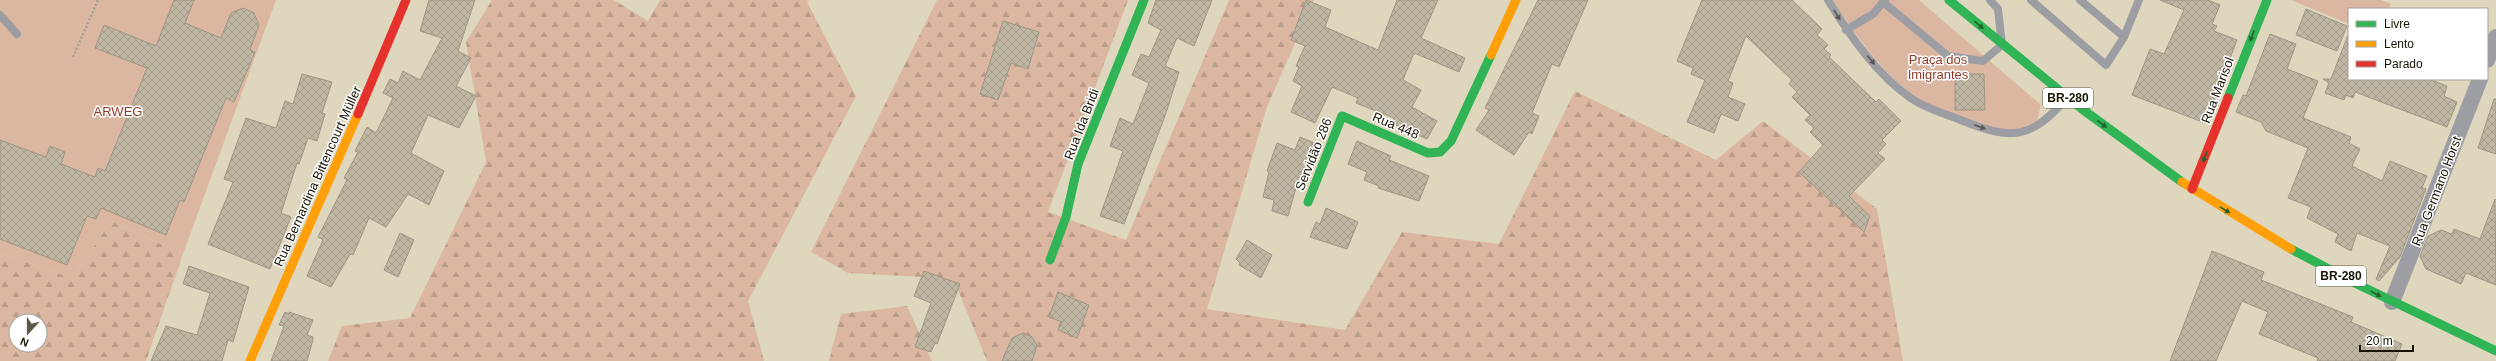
<svg xmlns="http://www.w3.org/2000/svg" width="2496" height="361" viewBox="0 0 2496 361" font-family="Helvetica,sans-serif">
	<defs>
		<pattern id="forest-firs" width="22" height="20" patternUnits="userSpaceOnUse"><rect width="22" height="20" fill="#dbb7a2"/><path d="M5 1l3.5 6h-7zM16 11l3.5 6h-7z" fill="#bb9c8a"/></pattern>
		<pattern id="building-cross-hatch" width="8" height="8" patternUnits="userSpaceOnUse"><rect width="8" height="8" fill="#bfb7a3"/><path d="M0 0l8 8M0 8l8-8" fill="none" stroke="#a39c8b"/></pattern>
	</defs>
	<rect width="100%" height="100%" fill="#ded7bd"/>
	<g fill="url(#forest-firs)" fill-rule="evenodd">
		<path d="M492,0H614L648,21L660,0H810L807,2L856,96L748,301L764,361H328L342,326L410,318L486,162L466,42Z"/>
		<path d="M937,0H1128L1048,212L1126,240L1229,0H1314L1267,107L1207,309L1345,330L1402,232L1499,244L1575,91L1716,160L1763,121L1877,209L1903,361H987L958,290L924,277L848,273L811,252Z"/>
		<path d="M111,221L183,254L146,361H0V253L72,278ZM16,321H40V345H16Z"/>
		<path d="M907,306L932,361H829L841,314Z"/>
	</g>
	<g fill="#dbb7a2">
		<path d="M0,0H276L183,254L111,221L72,278L0,253Z"/>
		<path d="M1833,0H1919L2041,105L2037,121C2010,136 1995,130 1968,119C1954,114 1938,110 1925,104C1894,87 1851,31 1833,0Z"/>
		<path d="M2291,0H2381L2391,4L2388,9H2349V24Z"/>
	</g>
	<g fill="url(#building-cross-hatch)" stroke="#9e9682">
		<path d="M174,0H194L185,23L221,38L231,13L243,8L254,13L259,25L250,50L255,52L234,102L226,98L184,202L180,200L166,235L101,208L96,219L87,216L67,265L0,239V140L46,157L50,146L65,152L61,164L95,177L98,168L105,171L147,68L95,48L104,25L156,46Z"/>
		<path d="M429,0H475L458,51L471,58L456,86L476,96L459,128L428,115L411,153L444,171L429,205L408,194L386,227L369,218L353,255L350,254L331,287L307,276L323,240L318,237L347,180L344,178L358,152L355,151L367,127L376,133L393,98L383,93L390,79L398,83L403,71L420,80L442,38L420,31Z"/>
		<path d="M1156,0H1212L1194,46L1177,38L1165,66L1179,72L1165,116L1124,224L1100,216L1123,151L1110,146L1120,118L1133,124L1149,83L1132,75L1141,54L1149,57L1161,30L1148,23Z"/>
		<path d="M1306,0L1331,10L1325,27L1378,50L1397,0H1438L1421,38L1465,58L1459,72L1414,53L1403,80L1421,90L1412,107L1437,121L1427,139L1393,124L1394,118L1356,103L1358,98L1332,87L1315,123L1291,112L1302,86L1293,81L1299,67L1296,66L1305,46L1291,40Z"/>
		<path d="M1538,0H1588L1559,67L1552,64L1532,113L1539,116L1532,134L1529,132L1514,155L1476,130L1489,110L1485,108Z"/>
		<path d="M1702,0H1792L1822,29L1817,35L1828,45L1824,49L1831,55L1829,57L1876,102L1879,99L1901,121L1882,140L1886,144L1878,153L1885,159L1849,196L1870,216L1864,232L1799,172L1823,145L1810,132L1814,128L1805,120L1810,115L1792,97L1797,92L1789,84L1792,80L1746,36L1728,81L1733,83L1728,97L1745,104L1738,121L1721,114L1714,133L1687,122L1705,80L1691,74L1693,68L1677,61Z"/>
		<path d="M2160,0H2208L2220,5L2212,24L2217,26L2214,31L2237,40L2205,123L2132,95L2150,49L2164,54L2184,10Z"/>
		<path d="M2306,9L2347,26L2337,51L2296,35Z"/>
		<path d="M1003,21L1039,32L1028,69L1011,63L998,100L980,94Z"/>
		<path d="M2270,34L2296,44L2287,69L2318,81L2303,118L2351,137L2349,143L2360,149L2352,166L2382,181L2390,161L2427,176L2422,188L2426,189L2400,257L2379,281L2376,279L2390,246L2357,233L2351,251L2335,242L2338,234L2307,218L2311,207L2288,198L2308,148L2266,131L2261,122L2236,112L2243,95L2246,96Z"/>
		<path d="M2348,35L2349,79H2429L2447,86L2444,96L2457,102L2447,127L2355,92L2353,98L2346,95L2344,100L2325,93L2329,83L2323,79H2331Z"/>
		<path d="M302,74L332,82L322,113L325,114L317,141L308,138L299,164L297,163L281,213L291,217L270,269L208,244L233,182L224,179L246,118L276,128L285,101L293,104Z"/>
		<path d="M1955,74H1984L1985,110H1955Z"/>
		<path d="M2494,99H2496V154L2478,148Z"/>
		<path d="M1300,137L1317,144L1304,178L1299,177L1288,216L1272,211L1274,200L1263,197L1269,172L1267,171L1277,143L1295,150Z"/>
		<path d="M1357,141L1391,156L1389,160L1429,176L1419,201L1378,188L1379,186L1364,180L1367,172L1348,164Z"/>
		<path d="M2495,199L2496,285L2466,273L2461,284L2426,269L2420,256L2428,236L2441,230L2452,234L2454,229L2480,239Z"/>
		<path d="M1326,208L1358,222L1347,249L1310,237L1316,222L1320,224Z"/>
		<path d="M400,233L414,240L398,277L384,270Z"/>
		<path d="M1247,240L1272,255L1261,278L1239,265L1240,263L1236,259Z"/>
		<path d="M2212,251L2264,272L2261,280L2353,317L2351,322L2402,344L2395,361H2317L2318,358L2259,334L2268,312L2242,301L2216,361H2170Z"/>
		<path d="M189,266L249,287L233,342L228,340L222,361H151L166,326L197,335L210,293L183,284Z"/>
		<path d="M924,271L960,284L937,344L935,343L931,352L915,347L931,303L914,296Z"/>
		<path d="M1058,292L1089,305L1077,338L1058,330L1062,322L1049,317Z"/>
		<path d="M285,312L289,314V312L313,320L307,335L313,337V340L307,361H271L284,326L279,325Z"/>
		<path d="M1023,333L1032,337L1037,346L1032,361H1002L1012,338Z"/>
	</g>
	<g fill="none" stroke-linecap="round" stroke-linejoin="round">
		<path stroke="#a2a098" stroke-width="2.5" stroke-dasharray="2 2" stroke-linecap="butt" d="M73,57L98,0"/>
		<g stroke="#9d9ea3" stroke-width="8">
			<path d="M1828,0C1850,36 1877,75 1912,99C1927,109 1946,114 1963,121C2012,140 2030,140 2067,98"/>
			<path d="M2031,0L2106,65L2124,37"/>
			<path d="M2080,0L2124,37L2139,0"/>
			<path d="M1883,2L1948,56L1983,61L2002,45L1998,9L1990,0"/>
			<path d="M0,15L17,34"/>
			<path d="M1846,30L1873,14L1885,0"/>
		</g>
		<g stroke="#9d9ea3" stroke-width="16">
			<path d="M2487,60L2496,37"/>
			<path d="M2392,302L2480,79"/>
		</g>
		<g stroke="#30b455" stroke-width="9">
			<path d="M1949,0L2082,109L2182,182"/>
			<path d="M2228,98L2267,0"/>
			<path d="M1308,202L1342,116L1428,153L1440,152L1451,141L1491,55"/>
			<path d="M2291,249L2357,284L2496,351"/>
			<path d="M1050,260L1066,217L1078,164L1144,0"/>
		</g>
		<g stroke="#ff9f0a" stroke-width="9">
			<path d="M1491,55L1516,0"/>
			<path d="M2182,182L2291,249"/>
			<path d="M250,361L358,114"/>
		</g>
		<g stroke="#e5322d" stroke-width="9">
			<path d="M358,114L406,0"/>
			<path d="M2192,189L2228,98"/>
		</g>
	</g>
	<defs><path id="oneway-solid" d="M-6-.8H1V-3.2L6.5 0L1 3.2V.8H-6Z"/></defs>
	<g fill="#5a5853">
		<use href="#oneway-solid" transform="translate(1837 15) rotate(58)"/>
		<use href="#oneway-solid" transform="translate(1871 60) rotate(50)"/>
		<use href="#oneway-solid" transform="translate(1980 127) rotate(21)"/>
	</g>
	<g fill="#24642c">
		<use href="#oneway-solid" transform="translate(1979 25) rotate(40)"/>
		<use href="#oneway-solid" transform="translate(2252 36) rotate(111)"/>
		<use href="#oneway-solid" transform="translate(2102 124) rotate(37)"/>
		<use href="#oneway-solid" transform="translate(2205 157) rotate(111)"/>
		<use href="#oneway-solid" transform="translate(2225 210) rotate(31)"/>
		<use href="#oneway-solid" transform="translate(2376 294) rotate(27)"/>
	</g>
	<g text-anchor="middle" stroke-width="3" stroke-linejoin="round" paint-order="stroke">
		<g fill="#fff" stroke="#5d5a4f" stroke-width="1">
			<rect x="2043" y="88" width="50" height="20" rx="3"/>
			<rect x="2316" y="266" width="50" height="20" rx="3"/>
		</g>
		<g font-size="12" font-weight="bold" fill="#181303">
			<text x="2068" y="102">BR-280</text>
			<text x="2341" y="280">BR-280</text>
		</g>
		<g font-size="13" fill="#8d3a25" stroke="#fff">
			<text x="1938" y="64">Praça dos<tspan x="1938" dy="15">Imigrantes</tspan></text>
			<text x="118" y="116">ARWEG</text>
		</g>
		<g font-size="13" fill="#181303" stroke="#fff">
			<text transform="translate(2217 90) rotate(-69)" y="5">Rua Marisol</text>
			<text transform="translate(1081 124) rotate(-69)" y="5">Rua Ida Bridi</text>
			<text transform="translate(1396 125) rotate(23)" y="5">Rua 448</text>
			<text transform="translate(1313 154) rotate(-68)" y="5">Servidão 286</text>
			<text transform="translate(317 176) rotate(-66)" y="5">Rua Bernardina Bittencourt Müller</text>
			<text transform="translate(2436 191) rotate(-69)" y="5">Rua Germano Horst</text>
		</g>
	</g>
	<rect x="2348" y="8" width="140" height="72" fill="#ffffff" stroke="#a3a19a"/>
	<rect x="2356" y="21" width="20" height="6" fill="#30b455" stroke="#a3a19a"/>
	<text x="2384" y="28" font-size="12" fill="#181303">Livre</text>
	<rect x="2356" y="41" width="20" height="6" fill="#ff9f0a" stroke="#a3a19a"/>
	<text x="2384" y="48" font-size="12" fill="#181303">Lento</text>
	<rect x="2356" y="61" width="20" height="6" fill="#e5322d" stroke="#a3a19a"/>
	<text x="2384" y="68" font-size="12" fill="#181303">Parado</text>
	<g transform="translate(28 333) rotate(201)"><circle r="19" fill="#ffffff" stroke="#a3a19a"/>
	<path d="M0-3L7 15L0 10L-7 15Z" fill="#5d5844"/>
	<text y="-6" font-size="11" font-weight="bold" text-anchor="middle" fill="#181303">N</text>
	</g>
	<path d="M2360 345v6h53v-6" fill="none" stroke="#181303" stroke-width="2"/>
	<text x="2366" y="345" font-size="12" fill="#181303" stroke="#ffffff" stroke-width="3" paint-order="stroke">20 m</text>
</svg>
